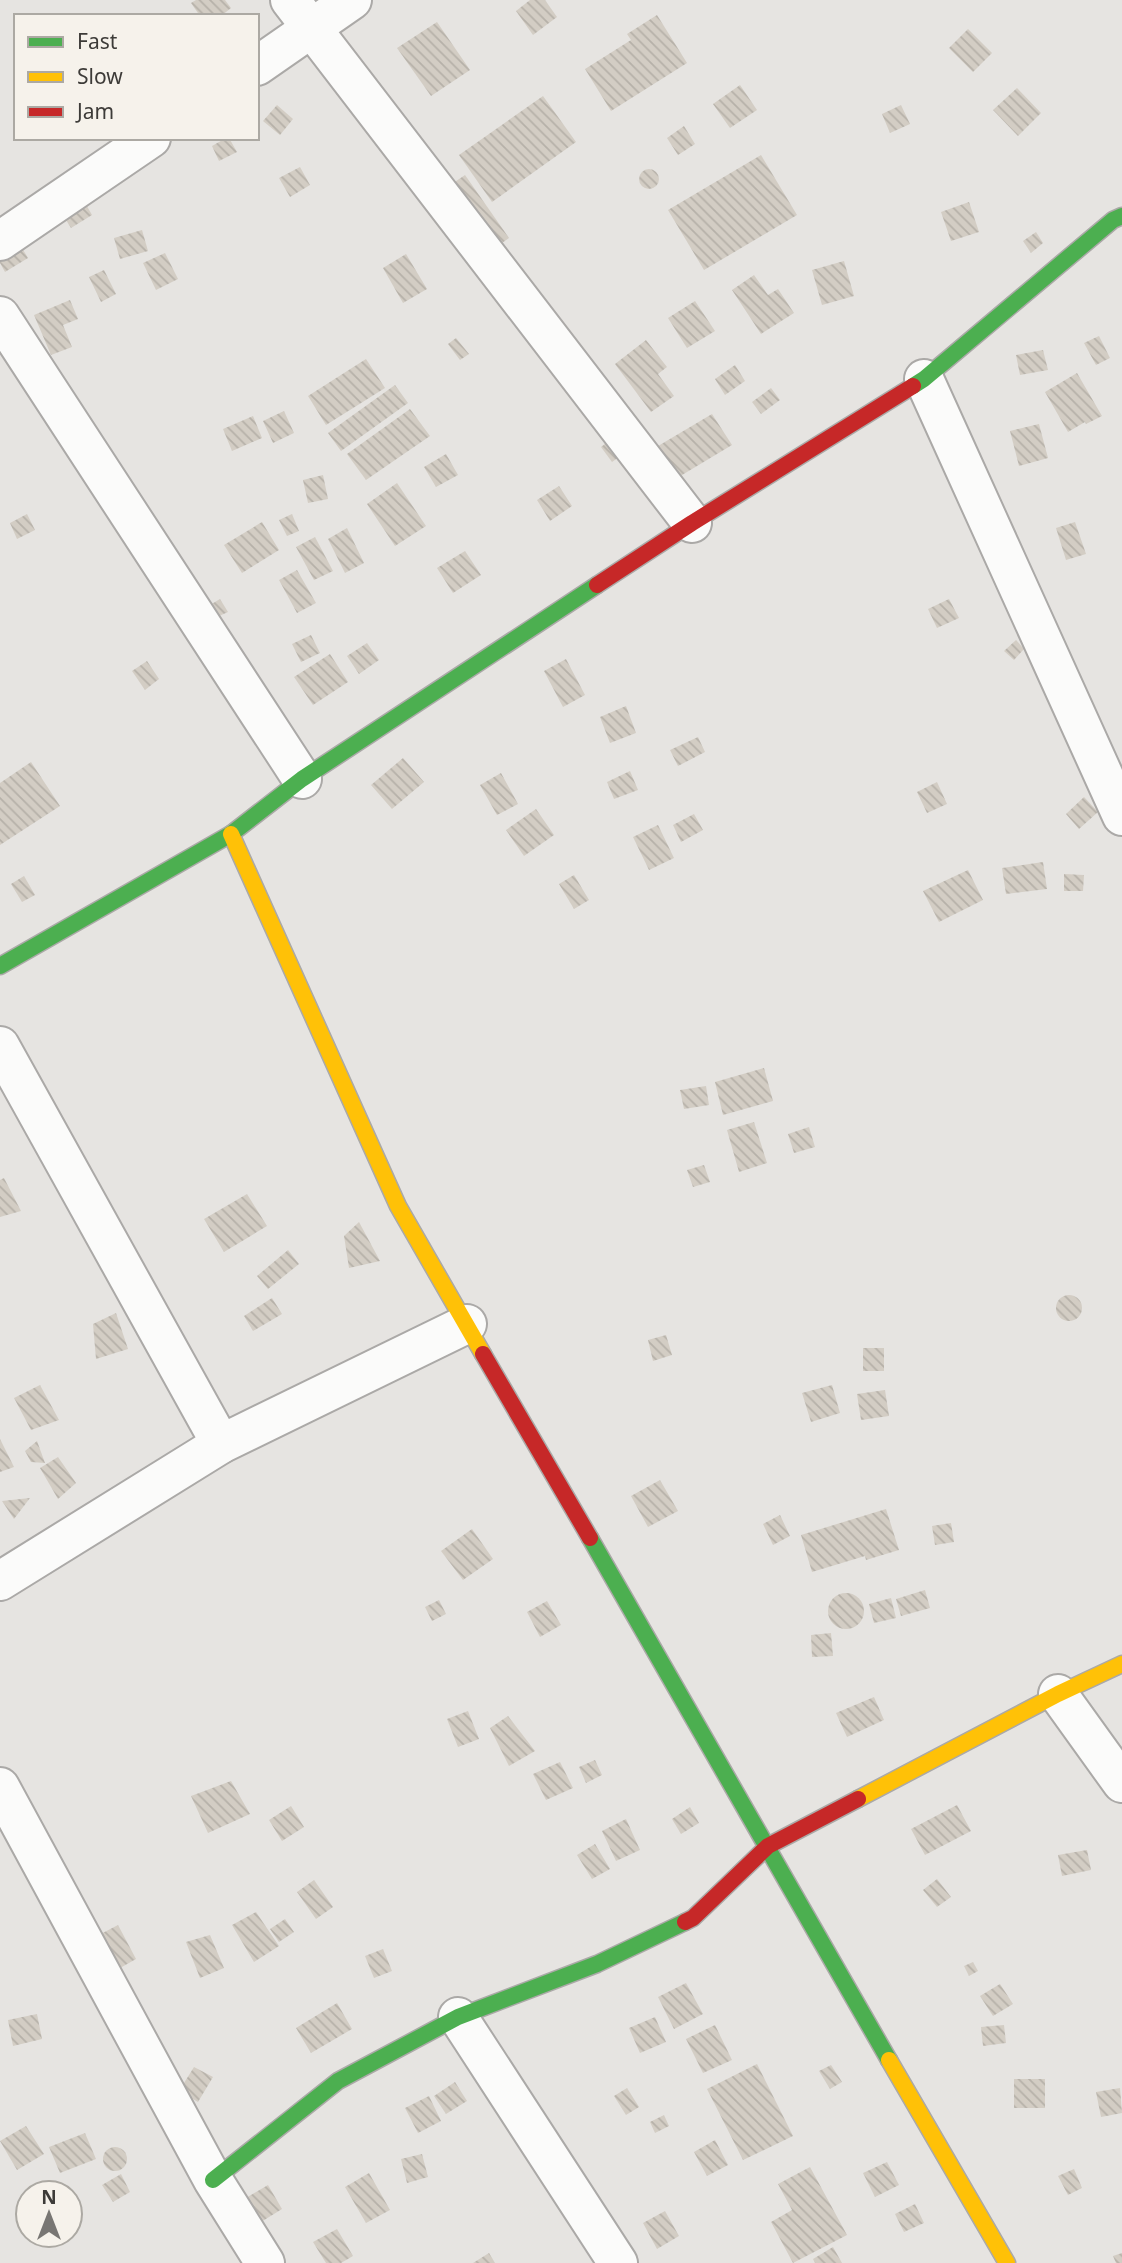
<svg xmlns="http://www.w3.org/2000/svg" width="1122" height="2263" viewBox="0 0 1122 2263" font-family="'Noto Sans',sans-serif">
	<defs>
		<pattern id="building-back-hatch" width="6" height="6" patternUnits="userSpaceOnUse" patternTransform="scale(1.75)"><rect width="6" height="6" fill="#d3cdc4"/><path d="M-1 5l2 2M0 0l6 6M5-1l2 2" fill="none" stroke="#b6b1a9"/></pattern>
	</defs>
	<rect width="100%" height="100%" fill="#e6e4e1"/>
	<g fill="url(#building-back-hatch)">
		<path d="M196,0H225L231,8L221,16H200L191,3Z"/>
		<path d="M530,0H545L557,17L533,35L516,11Z"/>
		<path d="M657,15L687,63L611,111L585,69L631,40L627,34Z"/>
		<path d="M437,22L470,70L431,96L397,48Z"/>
		<path d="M968,29L992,53L973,72L949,48Z"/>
		<path d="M740,85L757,110L730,128L713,104Z"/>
		<path d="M1017,88L1041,113L1018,136L993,110Z"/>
		<path d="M543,96L576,142L492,202L459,155Z"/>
		<path d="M277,105L293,119L280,135L263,121Z"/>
		<path d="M901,105L910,124L890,133L882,114Z"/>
		<path d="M684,126L695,144L678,155L667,138Z"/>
		<path d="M226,138H229L237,152L219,161L212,146Z"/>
		<path d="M761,155L797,215L704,270L668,210Z"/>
		<path d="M300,167L310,185L290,197L279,178Z"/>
		<circle cx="649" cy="179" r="10"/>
		<path d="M465,175L509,238L488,253L443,190Z"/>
		<path d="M80,194L92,215L71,228L58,207Z"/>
		<path d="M969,202L979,232L951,241L941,212Z"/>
		<path d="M142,230L148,251L120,259L114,238Z"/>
		<path d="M1036,232L1043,243L1031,253L1023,241Z"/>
		<path d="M16,238L28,258L5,272L0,263V247Z"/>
		<path d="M165,253L178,279L156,290L143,263Z"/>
		<path d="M406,254L427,289L403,303L383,268Z"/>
		<path d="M844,261L854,296L822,305L812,270Z"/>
		<path d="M104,270L116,294L101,302L89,277Z"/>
		<path d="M754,275L768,295L778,289L794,313L761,334L732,290Z"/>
		<path d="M70,300L78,319L63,325L72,347L51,355L34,315Z"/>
		<path d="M695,301L715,331L687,348L668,318Z"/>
		<path d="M1099,336L1110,358L1096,365L1084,343Z"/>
		<path d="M456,338L469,354L460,360L448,344Z"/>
		<path d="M646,340L667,367L658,374L674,396L651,412L615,364Z"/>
		<path d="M1043,350L1048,370L1020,375L1016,355Z"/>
		<path d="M366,359L385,388L326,425L308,396Z"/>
		<path d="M735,365L745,381L725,395L715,379Z"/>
		<path d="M1077,373L1102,416L1086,424L1085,422L1068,432L1045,392Z"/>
		<path d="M395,385L408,403L341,451L328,433Z"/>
		<path d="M771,388L780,400L761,414L752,402Z"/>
		<path d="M410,409L430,436L366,480L347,454Z"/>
		<path d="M284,411L294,433L273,443L263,421Z"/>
		<path d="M712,414L732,445L667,484L648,452Z"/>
		<path d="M253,416L262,438L232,451L223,429Z"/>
		<path d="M1039,424L1048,458L1019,466L1010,431Z"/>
		<path d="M618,434L629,450L612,462L601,447Z"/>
		<path d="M446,454L458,475L436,487L424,467Z"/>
		<path d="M323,475L328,499L308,503L303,480Z"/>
		<path d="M397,483L426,526L395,546L367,504Z"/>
		<path d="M559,486L572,506L550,521L537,500Z"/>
		<path d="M27,514L35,530L17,539L10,523Z"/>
		<path d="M292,514L299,531L287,536L279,520Z"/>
		<path d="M262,522L279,550L242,573L224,545Z"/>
		<path d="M1075,522L1086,554L1066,560L1056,528Z"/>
		<path d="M347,528L364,563L345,573L328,539Z"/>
		<path d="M315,537L333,571L314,580L296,547Z"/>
		<path d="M465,551L481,575L453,593L437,568Z"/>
		<path d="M297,570L316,603L297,613L279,580Z"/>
		<path d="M220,599L228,612L217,617L210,605Z"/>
		<path d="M949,599L959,618L937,628L928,609Z"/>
		<path d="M311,635L320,653L301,662L292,644Z"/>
		<path d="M1016,640L1024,649L1014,660L1004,651Z"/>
		<path d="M367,643L379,660L359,674L347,656Z"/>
		<path d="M330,654L348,682L313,705L294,677Z"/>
		<path d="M566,659L585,695L563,707L544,671Z"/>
		<path d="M147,661L159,679L145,690L132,671Z"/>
		<path d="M626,706L636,733L610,743L600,717Z"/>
		<path d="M698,737L705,752L678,766L670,750Z"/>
		<path d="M403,758L424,782L392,809L371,785Z"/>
		<path d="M31,762L60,806L0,845V783Z"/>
		<path d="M630,771L638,790L614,799L607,782Z"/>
		<path d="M501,773L518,804L497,815L480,785Z"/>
		<path d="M937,782L947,804L927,813L917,792Z"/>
		<path d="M1084,797L1098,812L1079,829L1066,814Z"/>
		<path d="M536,809L554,835L524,856L506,830Z"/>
		<path d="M694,814L703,830L681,842L673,825Z"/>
		<path d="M658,825L674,858L649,870L633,837Z"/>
		<path d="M1043,862L1047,889L1006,894L1002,868Z"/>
		<path d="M968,870L983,900L939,922L923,891Z"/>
		<path d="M1064,874L1084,875L1083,891H1064Z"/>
		<path d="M574,875L589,900L574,909L559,884Z"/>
		<path d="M24,876L35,895L22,902L11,884Z"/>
		<path d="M764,1068L773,1101L723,1115L715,1082Z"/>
		<path d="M706,1086L709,1105L684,1109L680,1090Z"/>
		<path d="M754,1122L767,1163L739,1172L727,1130Z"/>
		<path d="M809,1127L815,1147L794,1153L788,1134Z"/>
		<path d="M704,1165L710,1182L693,1187L687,1170Z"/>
		<path d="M4,1178L21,1211L0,1217V1180Z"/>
		<path d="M247,1194L267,1226L224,1252L204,1219Z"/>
		<path d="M359,1222L380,1261L349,1268L344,1236Z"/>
		<path d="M288,1250L299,1264L268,1289L257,1276Z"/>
		<circle cx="1069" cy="1308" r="13"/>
		<path d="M272,1298L282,1314L253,1331L244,1316Z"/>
		<path d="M116,1313L128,1349L96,1359L93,1324Z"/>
		<path d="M666,1335L672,1355L653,1361L648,1340Z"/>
		<rect x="863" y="1348" width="21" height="23"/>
		<path d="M40,1385L59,1420L31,1430L14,1398Z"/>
		<path d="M832,1385L840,1413L811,1422L802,1393Z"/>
		<path d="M885,1390L889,1416L861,1420L857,1394Z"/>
		<path d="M0,1439L14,1467L0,1472Z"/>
		<path d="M37,1441L45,1463L31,1462L25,1451Z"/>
		<path d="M58,1457L76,1483L58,1499L40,1468Z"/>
		<path d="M660,1480L678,1511L648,1527L631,1496Z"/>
		<path d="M30,1498L14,1519L2,1501Z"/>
		<path d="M886,1509L899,1550L866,1560L865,1556L812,1572L801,1535Z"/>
		<path d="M780,1515L790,1536L773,1545L763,1524Z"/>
		<path d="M951,1523L954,1542L935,1545L932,1526Z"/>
		<path d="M472,1529L493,1559L463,1580L441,1551Z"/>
		<path d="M925,1590L930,1608L901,1616L896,1599Z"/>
		<circle cx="846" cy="1611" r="18"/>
		<path d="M891,1598L896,1618L874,1623L869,1604Z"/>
		<path d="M439,1600L446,1614L432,1621L425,1607Z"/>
		<path d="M547,1601L561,1625L540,1637L527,1612Z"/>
		<path d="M831,1633L833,1656L812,1657L811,1635Z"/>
		<path d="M874,1697L884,1720L847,1737L836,1713Z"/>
		<path d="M468,1711L479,1739L458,1747L447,1719Z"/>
		<path d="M508,1716L535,1751L509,1766L490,1728Z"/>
		<path d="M595,1760L602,1775L586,1783L579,1767Z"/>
		<path d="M560,1762L573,1788L546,1800L533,1774Z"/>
		<path d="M231,1781L250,1814L208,1833L191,1796Z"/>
		<path d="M957,1805L971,1831L925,1855L911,1829Z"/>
		<path d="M291,1806L304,1827L282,1841L269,1820Z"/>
		<path d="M690,1807L699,1823L681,1834L672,1819Z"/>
		<path d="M626,1819L640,1850L616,1861L602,1831Z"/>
		<path d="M595,1844L610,1869L592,1879L577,1855Z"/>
		<path d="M1087,1850L1091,1870L1062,1876L1058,1855Z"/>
		<path d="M937,1879L951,1897L937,1907L923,1890Z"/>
		<path d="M314,1880L333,1907L316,1919L297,1892Z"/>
		<path d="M256,1912L279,1946L254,1962L232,1925Z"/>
		<path d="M285,1919L294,1932L279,1942L270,1929Z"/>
		<path d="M118,1925L136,1959L113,1972L95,1937Z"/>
		<path d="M210,1935L224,1968L200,1978L186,1942Z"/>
		<path d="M383,1949L392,1971L374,1978L365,1956Z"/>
		<path d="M973,1962L978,1971L969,1976L964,1966Z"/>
		<path d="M686,1983L703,2014L674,2029L658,1997Z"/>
		<path d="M1000,1984L1013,2004L993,2016L980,1996Z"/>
		<path d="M337,2003L352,2029L311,2053L296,2028Z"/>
		<path d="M37,2014L42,2039L13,2046L8,2020Z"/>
		<path d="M655,2017L666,2042L640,2053L629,2028Z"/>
		<path d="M715,2025L732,2060L703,2073L686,2039Z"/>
		<path d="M1004,2025L1006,2043L983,2046L981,2027Z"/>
		<path d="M757,2064L793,2136L743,2160L707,2089Z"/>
		<path d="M831,2065L842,2082L830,2089L819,2071Z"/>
		<path d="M194,2067L213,2077L198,2102L179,2091Z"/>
		<rect x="1014" y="2079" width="31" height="29"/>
		<path d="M455,2082L467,2101L446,2114L434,2096Z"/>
		<path d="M627,2088L639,2107L626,2115L614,2096Z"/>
		<path d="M1120,2088L1122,2113L1101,2117L1096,2092Z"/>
		<path d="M429,2096L441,2121L418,2133L405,2108Z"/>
		<path d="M664,2115L669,2126L655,2133L650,2122Z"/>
		<path d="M26,2126L44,2154L17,2170L0,2141Z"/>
		<path d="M85,2133L96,2159L60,2173L49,2147Z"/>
		<path d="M715,2140L728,2165L707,2176L694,2152Z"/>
		<circle cx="115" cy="2159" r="12"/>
		<path d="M422,2154L428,2177L407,2183L401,2159Z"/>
		<path d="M887,2162L899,2185L875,2197L863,2173Z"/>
		<path d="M810,2167L847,2235L793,2263L771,2222L792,2210L778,2184Z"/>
		<path d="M1074,2169L1082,2188L1068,2195L1058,2176Z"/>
		<path d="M369,2173L390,2210L366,2223L345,2187Z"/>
		<path d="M121,2174L130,2192L113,2202L102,2185Z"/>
		<path d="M268,2185L282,2209L261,2222L246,2198Z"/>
		<path d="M915,2204L924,2223L904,2232L895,2214Z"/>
		<path d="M665,2211L679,2236L657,2249L643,2223Z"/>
		<path d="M337,2229L353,2256L341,2263H326L313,2242Z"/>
		<path d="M833,2247L842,2263H815L813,2259Z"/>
		<path d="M489,2253L495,2263H473Z"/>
		<path d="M1122,2253V2263H1116L1113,2256Z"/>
	</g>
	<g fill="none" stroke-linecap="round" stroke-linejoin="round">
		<g stroke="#aba9a7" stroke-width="42">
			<g id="street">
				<path d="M290,0L692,523"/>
				<path d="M257,66L352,0"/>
				<path d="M0,241L151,138"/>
				<path d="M0,316L302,779"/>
				<path d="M924,379L1122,816"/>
				<path d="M0,1046L221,1444"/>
				<path d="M0,1581L221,1444L467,1324"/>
				<path d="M1058,1694L1122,1783"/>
				<path d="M0,1787L213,2180L265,2263"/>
				<path d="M458,2017L618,2263"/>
			</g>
		</g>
		<g stroke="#aba9a7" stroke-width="19">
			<g id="fast">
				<path d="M913,386L924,379L1113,220L1122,216"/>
				<path d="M0,966L231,834L302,779L597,585"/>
				<path d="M590,1538L889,2060"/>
				<path d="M213,2180L338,2081L458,2017L597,1964L685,1922"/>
			</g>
		</g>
		<g stroke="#aba9a7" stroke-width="19">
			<g id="slow">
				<path d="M231,834L398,1206L483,1354"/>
				<path d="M858,1799L1058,1694L1122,1664"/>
				<path d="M889,2060L1007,2263"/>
			</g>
		</g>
		<g stroke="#aba9a7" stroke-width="19">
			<g id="jam">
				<path d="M597,585L692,523L913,386"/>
				<path d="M483,1354L590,1538"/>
				<path d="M685,1922L693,1918L768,1846L858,1799"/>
			</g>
		</g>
		<use href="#street" stroke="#fbfbfa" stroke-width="38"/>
		<use href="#fast" stroke="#4caf50" stroke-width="16"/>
		<use href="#slow" stroke="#ffc107" stroke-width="16"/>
		<use href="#jam" stroke="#c62828" stroke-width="16"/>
	</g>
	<rect x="14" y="14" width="245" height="126" fill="#f6f2eb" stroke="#aca9a3" stroke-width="2"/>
	<rect x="28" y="37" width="35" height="10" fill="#4caf50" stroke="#aca9a3" stroke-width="2"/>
	<text x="77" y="49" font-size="21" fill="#3d3b38">Fast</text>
	<rect x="28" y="72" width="35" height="10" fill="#ffc107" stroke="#aca9a3" stroke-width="2"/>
	<text x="77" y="84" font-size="21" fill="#3d3b38">Slow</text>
	<rect x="28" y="107" width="35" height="10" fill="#c62828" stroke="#aca9a3" stroke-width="2"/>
	<text x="77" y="119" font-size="21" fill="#3d3b38">Jam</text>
	<g transform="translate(49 2214)"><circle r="33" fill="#f6f2eb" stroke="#aca9a3" stroke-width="2"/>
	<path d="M0-5L12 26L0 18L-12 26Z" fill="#787673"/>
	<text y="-10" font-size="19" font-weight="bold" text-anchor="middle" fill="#3d3b38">N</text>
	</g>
</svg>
